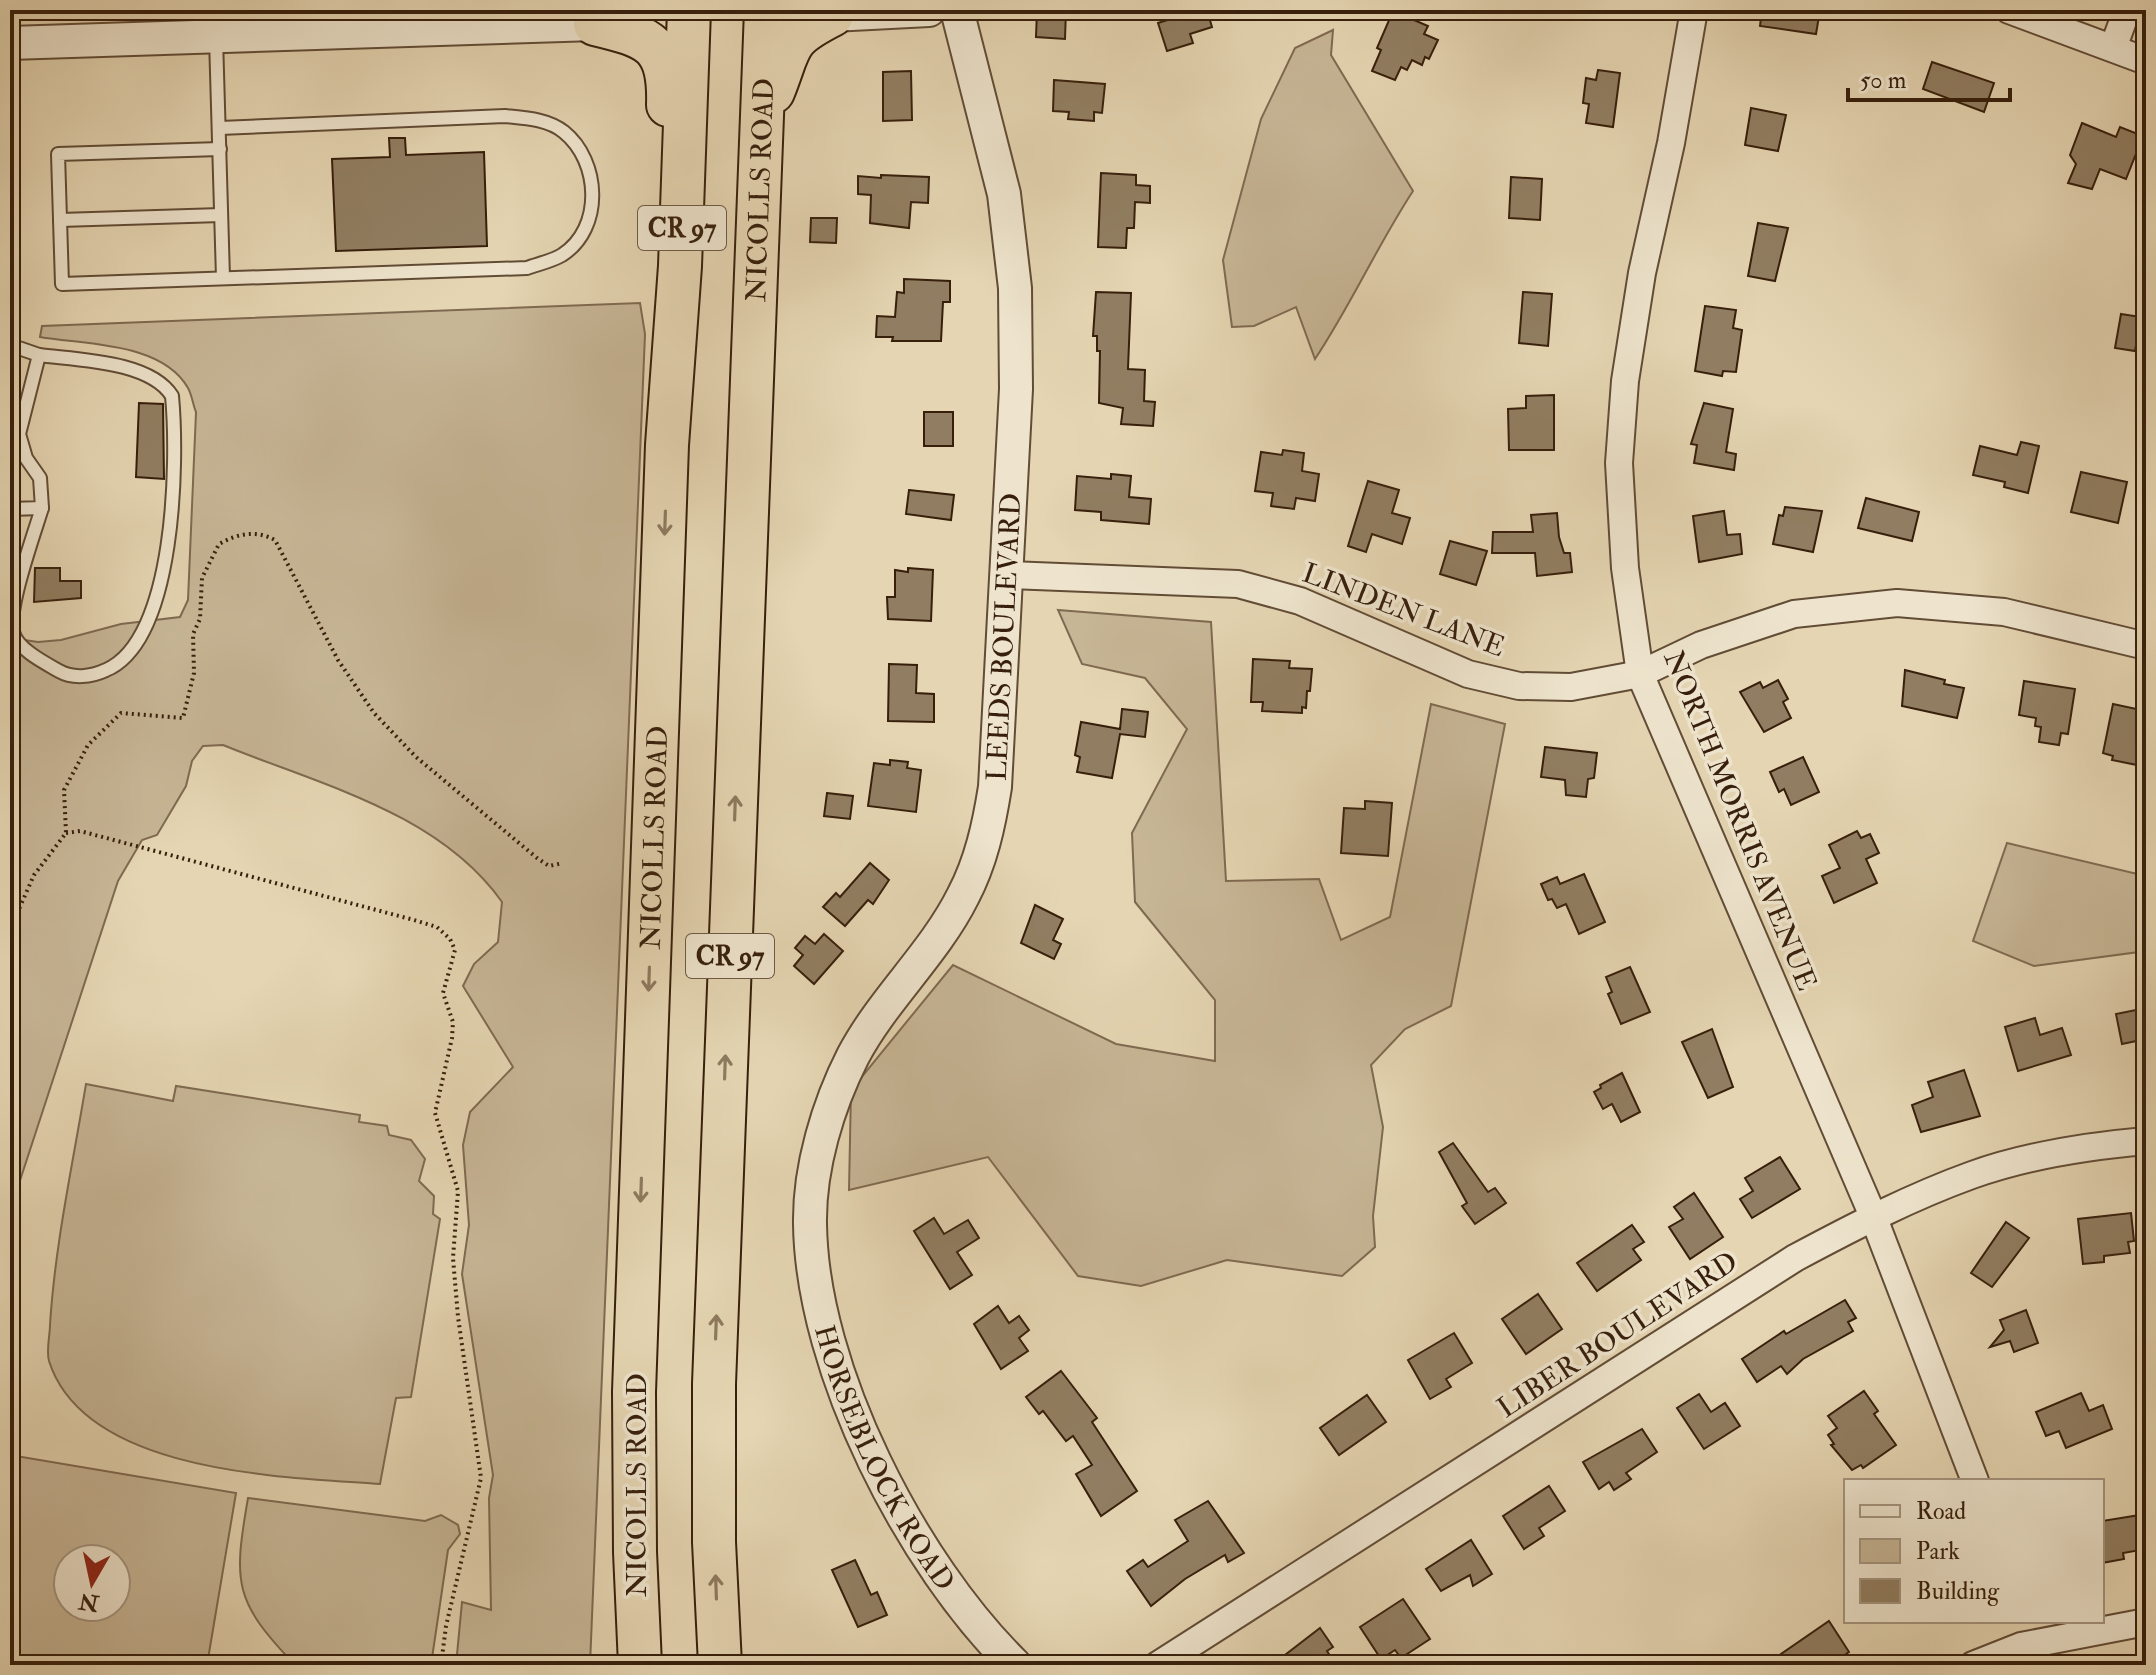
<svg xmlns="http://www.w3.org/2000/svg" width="2156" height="1675" viewBox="0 0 2156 1675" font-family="'IM FELL Double Pica',serif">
	<rect width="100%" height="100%" fill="#e5d5b2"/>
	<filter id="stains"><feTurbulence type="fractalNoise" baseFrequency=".0025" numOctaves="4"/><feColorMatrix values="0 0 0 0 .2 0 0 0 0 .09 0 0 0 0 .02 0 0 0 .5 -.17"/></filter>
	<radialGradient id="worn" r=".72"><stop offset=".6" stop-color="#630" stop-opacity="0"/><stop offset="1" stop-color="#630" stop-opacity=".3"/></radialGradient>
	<g fill="#c7b696" stroke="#7f6a51" stroke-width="2" fill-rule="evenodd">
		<path d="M1333,30L1331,55L1413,191C1377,246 1351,305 1315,359L1296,307L1254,326L1232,327L1223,260L1261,119L1295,48Z"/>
		<path d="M640,303L645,334L590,1665H456L462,1602L491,1610L489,1498L493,1475L462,1274L469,1225L463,1145L470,1112L513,1067L463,986L474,964L498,942L502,902C439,813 321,785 223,745L203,746L192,761L186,786L157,835L142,840L118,881L10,1211V638L38,642L61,640L121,624L180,617L188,600L196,412C193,405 192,395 188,388C162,342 86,345 40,337L42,326Z"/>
		<path d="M1058,610L1211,622L1226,881L1319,879L1341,940L1390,917L1431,704L1505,724L1451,1006L1405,1029L1371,1065L1383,1127L1373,1216L1375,1247L1342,1276L1227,1260L1141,1286L1078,1276L988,1157L849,1190L851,1090L953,965L1116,1044L1215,1061V1000L1135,902L1132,833L1187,729L1145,678L1082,664Z"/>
		<path d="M2007,843L2146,876V951L2034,966L1973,941Z"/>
		<path d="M86,1084L173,1101L176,1086L360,1115L359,1122L387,1126L389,1135L411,1140L425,1159L419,1181L434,1196L433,1214L440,1219L411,1397L396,1398L380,1484C285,1477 85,1474 49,1361C46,1351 50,1335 50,1325C55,1244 73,1163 86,1084Z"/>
		<path d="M10,1455L236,1493L207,1665H10ZM68,1559H116V1607H68Z"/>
		<path d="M248,1498L425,1521L441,1515L458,1525L460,1534L448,1550L431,1665H295C234,1601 233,1584 248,1498Z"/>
	</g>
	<g fill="#917e62" stroke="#371f0c" stroke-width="2">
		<path d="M1037,10H1066L1065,39L1036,37Z"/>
		<path d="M1172,10H1207L1212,27L1190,34L1193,43L1167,51L1158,23L1174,18Z"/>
		<path d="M1762,10H1820L1816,34L1760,26Z"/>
		<path d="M1393,11L1428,26L1424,34L1438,40L1429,59L1425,57L1422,65L1412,60L1407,70L1401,67L1395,80L1372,71L1381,50L1377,48Z"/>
		<path d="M1932,62L1994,83L1984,112L1923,89Z"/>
		<path d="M1598,70L1620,73L1613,127L1586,123L1589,104L1583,103L1586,78L1596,80Z"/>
		<path d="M911,71L912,120L883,121V72Z"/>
		<path d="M1054,80L1105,84L1102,113L1094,112V121L1068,119L1069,112L1053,111Z"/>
		<path d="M1751,108L1786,115L1778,151L1745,145Z"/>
		<path d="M2082,123L2116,137L2120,127L2143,136L2126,179L2100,169L2092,189L2068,183L2076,164L2070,155Z"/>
		<path d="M389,138H405L406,155L484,152L487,246L336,251L332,159L390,157Z"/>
		<path d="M1101,173L1136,175V185L1150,186V203L1135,202L1134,228H1127L1126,248L1098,247Z"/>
		<path d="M881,175L929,177L928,203L911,202L909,228L870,223L871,195L858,194V176L881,178Z"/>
		<path d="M1511,177L1542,179L1540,220L1509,218Z"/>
		<path d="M811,218H837L836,243L810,242Z"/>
		<path d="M1758,223L1788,228L1775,281L1748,276Z"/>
		<path d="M904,279L950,281V302H943L941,341H892L893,337H876L877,316L895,317L897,292L904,293Z"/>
		<path d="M1096,292L1131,293L1128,369L1145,370L1144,401L1155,402L1153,426L1121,424L1123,408L1099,403L1100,351H1097V336H1093Z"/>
		<path d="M1523,292L1552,294L1548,346L1519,343Z"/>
		<path d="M1705,306L1736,310L1733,328L1742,330L1736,372L1723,371L1722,376L1695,371Z"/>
		<path d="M2121,314L2141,317L2135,351L2115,348Z"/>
		<path d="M1554,395V450H1509L1508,409L1526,408V396Z"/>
		<path d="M139,403L163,404L164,479L136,477Z"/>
		<path d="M1704,403L1733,409L1726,452L1736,454L1734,470L1694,463L1697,445L1691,444Z"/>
		<rect x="924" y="412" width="29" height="34"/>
		<path d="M2021,442L2039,446L2028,493L2004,487L2005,482L1973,475L1980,446L2017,455Z"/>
		<path d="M1283,450L1304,453L1302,471L1319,474L1315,501L1296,498L1294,509L1271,506L1273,493L1255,491L1261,452L1282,455Z"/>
		<path d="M2081,472L2127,482L2118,523L2071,512Z"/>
		<path d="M1111,474L1131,476L1129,497L1151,499L1149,524L1101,520V512L1075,510L1077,476L1111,479Z"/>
		<path d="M1368,481L1399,490L1392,513L1410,518L1402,544L1372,534L1366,552L1348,546Z"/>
		<path d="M909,490L954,495L951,520L906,514Z"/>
		<path d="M1866,498L1919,512L1912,541L1858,528Z"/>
		<path d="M1785,507L1822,511L1813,552L1773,544L1779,515L1783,516Z"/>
		<path d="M1724,511L1727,535L1740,534L1742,554L1699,562L1693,516Z"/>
		<path d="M1557,513L1559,537L1564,553H1570L1572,572L1537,576L1535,553H1492L1493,532H1533L1531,515Z"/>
		<path d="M1450,541L1487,551L1476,585L1440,574Z"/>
		<path d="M35,568H60V581H81V598L34,602Z"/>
		<path d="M908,568L933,570L931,621L888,619L887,597H895V570L908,572Z"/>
		<path d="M1253,659L1290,661L1289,668L1312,669L1310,691H1307L1306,708L1302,707V713L1262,711L1263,702H1251Z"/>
		<path d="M889,664L917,665L916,693L934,694V722L888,721Z"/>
		<path d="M1905,670L1945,680L1944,684L1964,688L1957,718L1902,706Z"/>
		<path d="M1778,680L1788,699L1783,702L1791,718L1764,732L1740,692L1760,682L1763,688Z"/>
		<path d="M2024,681L2075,689L2068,734L2061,733L2059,745L2039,742L2041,727L2035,726L2036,718L2019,715Z"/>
		<path d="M2113,704L2146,711V756L2140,755L2137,765L2112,760L2113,756L2103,753Z"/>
		<path d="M1122,709L1148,712L1145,737L1120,734L1112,778L1077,772L1080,757L1075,755L1081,722L1120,729Z"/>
		<path d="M1545,747L1597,753L1594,778L1588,779L1586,797L1566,795L1565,780L1541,777Z"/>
		<path d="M1803,757L1819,792L1791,805L1784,789L1779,792L1770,772Z"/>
		<path d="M890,760L908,762L907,768L921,770L916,812L868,806L874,763L890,765Z"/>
		<path d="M827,793L853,796L850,819L824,816Z"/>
		<path d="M1365,801L1392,803L1388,856L1341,853L1344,808L1365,809Z"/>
		<path d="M1857,831L1861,838L1870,834L1879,853L1866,859L1877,883L1834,903L1822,876L1840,868L1829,845Z"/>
		<path d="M870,863L889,880L873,904L868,900L845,926L823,907L836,893L840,897Z"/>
		<path d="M1584,874L1605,922L1579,934L1566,904L1557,908L1552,899L1548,900L1541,884L1557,877L1560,884Z"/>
		<path d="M1035,905L1063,919L1053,940L1061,944L1054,959L1021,943Z"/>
		<path d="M824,934L843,951L814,984L794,966L803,955L795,948L805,936L815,944Z"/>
		<path d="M1630,967L1650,1012L1621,1024L1608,994L1612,992L1606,977Z"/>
		<path d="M2146,1008V1039L2122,1044L2116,1014Z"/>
		<path d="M2035,1018L2040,1035L2062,1028L2071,1055L2018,1071L2005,1027Z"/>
		<path d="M1712,1029L1733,1087L1708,1098L1682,1042Z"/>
		<path d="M1964,1070L1980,1116L1921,1132L1912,1105L1933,1097L1928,1082Z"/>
		<path d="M1622,1073L1640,1112L1621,1122L1612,1104L1603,1109L1594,1092L1601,1088L1600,1085Z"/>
		<path d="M1453,1143L1488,1192L1495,1188L1506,1203L1475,1224L1462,1206L1467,1203L1439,1152Z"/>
		<path d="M1780,1157L1800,1189L1752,1218L1740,1199L1753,1191L1745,1178Z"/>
		<path d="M1694,1193L1723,1237L1690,1259L1669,1227L1683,1219L1674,1207Z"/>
		<path d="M2131,1213L2134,1241L2128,1242L2130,1253L2104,1256V1262L2083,1264L2078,1219Z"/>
		<path d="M934,1218L944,1234L968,1220L979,1238L957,1252L972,1275L950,1289L914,1231Z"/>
		<path d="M2006,1222L2029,1238L1992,1287L1971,1273Z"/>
		<path d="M1632,1225L1644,1242L1633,1249L1641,1260L1597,1291L1577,1263Z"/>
		<path d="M1538,1294L1562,1329L1526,1354L1502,1319Z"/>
		<path d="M1845,1300L1856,1318L1848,1322L1853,1331L1803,1359L1787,1374L1781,1366L1757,1382L1742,1359L1784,1331L1786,1334Z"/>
		<path d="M998,1306L1009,1323L1019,1316L1029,1330L1019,1338L1028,1351L1001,1369L974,1324Z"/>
		<path d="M2026,1310L2038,1343L2014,1352L2010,1341L1990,1347L2004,1330L2000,1320Z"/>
		<path d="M1454,1333L1472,1363L1446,1379L1451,1387L1430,1399L1408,1360Z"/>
		<path d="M1061,1371L1097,1418L1092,1422L1137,1491L1101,1516L1076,1474L1092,1465L1073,1436L1066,1441L1043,1411L1039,1414L1026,1397Z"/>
		<path d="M1864,1391L1878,1411L1874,1414L1896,1445L1863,1468L1861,1465L1852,1470L1831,1445L1834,1444L1828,1435L1837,1428L1828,1416Z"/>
		<path d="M2081,1393L2089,1411L2103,1405L2112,1429L2066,1448L2059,1431L2046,1436L2036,1412Z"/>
		<path d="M1699,1394L1711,1412L1725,1403L1740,1426L1704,1449L1677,1408Z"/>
		<path d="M1367,1395L1386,1422L1339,1455L1320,1428Z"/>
		<path d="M1642,1429L1657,1452L1626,1473L1631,1479L1614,1490L1609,1482L1599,1489L1583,1462Z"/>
		<path d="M1549,1486L1565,1511L1539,1528L1544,1536L1524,1549L1503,1516Z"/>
		<path d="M1208,1501L1244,1553L1228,1562L1225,1555L1185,1579L1151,1606L1127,1571L1143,1560L1148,1567L1188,1541L1175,1520Z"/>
		<path d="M2146,1514V1549L2123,1553L2124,1559L2102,1563V1521Z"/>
		<path d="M1471,1540L1492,1574L1473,1586L1470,1575L1441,1591L1426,1569Z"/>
		<path d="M855,1560L871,1595L877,1592L887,1615L858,1627L832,1570Z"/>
		<path d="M1403,1599L1430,1639L1401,1658L1395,1650L1381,1659L1360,1627Z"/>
		<path d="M1829,1621L1849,1652L1830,1665H1789L1781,1654Z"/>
		<path d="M1320,1628L1333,1647L1327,1651L1336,1665H1272Z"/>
	</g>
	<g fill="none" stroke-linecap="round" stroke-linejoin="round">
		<g stroke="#624c36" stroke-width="16">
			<g id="service">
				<path d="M216,38L223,278"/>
				<path d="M220,128L505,116C525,118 548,119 564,132C600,161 604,228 562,255C552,261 538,264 527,268L62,284L58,154L220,149"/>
				<path d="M60,220L221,215"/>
				<path d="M10,345L39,355L19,434L26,458L40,478L42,508L10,509"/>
				<path d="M39,355C78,360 150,361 172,396C178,460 176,640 106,670C91,677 73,679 59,671C45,663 17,649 13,632C7,609 34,534 42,508"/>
			</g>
		</g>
		<g stroke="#624c36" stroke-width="30">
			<g id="minor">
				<path d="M1694,10L1671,143L1642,273L1625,381L1619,463L1625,568L1640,674L1873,1216L1975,1481"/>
				<path d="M2009,10L2146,61"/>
				<path d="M2113,48L2127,10"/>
				<path d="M1007,575L1238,584L1300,601L1468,674L1519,686L1571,687L1640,674L1701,645L1794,614L1897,603L2004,612L2146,646"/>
				<path d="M1158,1665L1795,1258C1853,1227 1911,1197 1972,1175C2027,1155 2089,1146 2146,1141"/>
				<path d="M1973,1665L2021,1646L2146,1622"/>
			</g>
		</g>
		<g stroke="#624c36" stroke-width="36">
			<g id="tertiary">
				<path id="s1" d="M957,10L1004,194L1015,288L1016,389L995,787C989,825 981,862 963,896C934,954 883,999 853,1056C828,1105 809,1168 810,1224C812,1371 912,1564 1015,1665"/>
				<path d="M832,15L929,10"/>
				<path d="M10,43L595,24"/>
			</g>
		</g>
		<g stroke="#371f0c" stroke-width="46">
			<g id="trunk">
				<path d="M595,24C650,37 670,44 668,105"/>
				<path d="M773,92C792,45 783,40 832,15"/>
				<path id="s2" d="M640,1665L635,1552L634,1392L667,445L680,266L689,10"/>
				<path id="s3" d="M720,1665L714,1542V1384L766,10"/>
			</g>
		</g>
		<g stroke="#371f0c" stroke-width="4" stroke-dasharray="2 4" stroke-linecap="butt">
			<path d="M66,833L80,831L414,920L437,927L450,939L455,950L443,993L453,1022L452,1038L435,1113L458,1191L453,1258L458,1317L481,1478L446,1626L441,1665"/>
			<path d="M10,955L15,918L34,875L66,833L64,790L88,745L121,713L183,718L194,673L193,634L200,619L202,578L219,544C239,533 256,530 275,540L338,660L374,713L416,757L537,858L549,866L563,863"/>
		</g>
		<use href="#service" stroke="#eee4cd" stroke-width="12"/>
		<use href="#minor" stroke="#eee4cd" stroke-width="26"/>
		<use href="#tertiary" stroke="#eee4cd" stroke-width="32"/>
		<use href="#trunk" stroke="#e5d5b2" stroke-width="42"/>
	</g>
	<defs><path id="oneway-shaft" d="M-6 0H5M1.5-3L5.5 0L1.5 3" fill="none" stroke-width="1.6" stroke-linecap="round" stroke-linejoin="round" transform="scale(2)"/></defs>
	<g stroke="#8e7a5f">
		<use href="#oneway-shaft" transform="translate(665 523) rotate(92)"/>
		<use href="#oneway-shaft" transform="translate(735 808) rotate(-88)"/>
		<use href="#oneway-shaft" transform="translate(649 979) rotate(92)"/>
		<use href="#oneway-shaft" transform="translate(725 1067) rotate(-88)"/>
		<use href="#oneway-shaft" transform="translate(641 1190) rotate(92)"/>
		<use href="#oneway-shaft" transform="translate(716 1327) rotate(-88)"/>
		<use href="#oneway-shaft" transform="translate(716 1587) rotate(-92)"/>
	</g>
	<g text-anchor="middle" stroke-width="7" stroke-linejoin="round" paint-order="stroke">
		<g fill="#eee4cd" stroke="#6e5a46" stroke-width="2">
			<rect x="638" y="206" width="88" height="44" rx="6"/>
			<rect x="686" y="934" width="88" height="44" rx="6"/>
		</g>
		<g font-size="26" font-weight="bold" fill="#371f0c">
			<text x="682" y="237">CR 97</text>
			<text x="730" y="965">CR 97</text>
		</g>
		<g font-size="28" fill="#371f0c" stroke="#eee4cd">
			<text dy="10" stroke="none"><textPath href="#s3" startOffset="1476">NICOLLS ROAD</textPath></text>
			<text transform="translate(1404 609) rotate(21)" y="10">LINDEN LANE</text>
			<text transform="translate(1003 637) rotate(-87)" y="10">LEEDS BOULEVARD</text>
			<text transform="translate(1741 820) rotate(68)" y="10">NORTH MORRIS AVENUE</text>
			<text dy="10" stroke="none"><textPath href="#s2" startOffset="828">NICOLLS ROAD</textPath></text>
			<text transform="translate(1617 1334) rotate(-33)" y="10">LIBER BOULEVARD</text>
			<text dy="10" stroke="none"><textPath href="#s1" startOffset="1516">HORSEBLOCK ROAD</textPath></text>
			<text transform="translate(636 1485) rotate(-90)" y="10">NICOLLS ROAD</text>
		</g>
	</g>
	<rect width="2156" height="1675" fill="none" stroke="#e5d5b2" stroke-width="40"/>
	<rect x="12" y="12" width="2132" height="1651" fill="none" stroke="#371f0c" stroke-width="4"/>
	<rect x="20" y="20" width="2116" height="1635" fill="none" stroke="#371f0c" stroke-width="2"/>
	<rect x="1844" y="1479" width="260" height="144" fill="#eee4cd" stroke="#a59580" stroke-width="2"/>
	<rect x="1860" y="1505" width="40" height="12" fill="#eee4cd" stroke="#a59580" stroke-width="2"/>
	<text x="1916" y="1519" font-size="24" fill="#371f0c">Road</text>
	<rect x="1860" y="1539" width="40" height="24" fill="#c7b696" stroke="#a59580" stroke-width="2"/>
	<text x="1916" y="1559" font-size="24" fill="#371f0c">Park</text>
	<rect x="1860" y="1579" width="40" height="24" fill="#917e62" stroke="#a59580" stroke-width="2"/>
	<text x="1916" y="1599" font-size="24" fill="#371f0c">Building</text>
	<g transform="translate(92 1583) rotate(189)"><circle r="38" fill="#eee4cd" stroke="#a59580" stroke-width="2"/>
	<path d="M0-6L14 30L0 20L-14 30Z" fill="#8f2418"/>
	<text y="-12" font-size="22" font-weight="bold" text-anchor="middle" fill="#371f0c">N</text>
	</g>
	<path d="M1848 88v12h162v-12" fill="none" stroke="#371f0c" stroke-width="4"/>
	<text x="1860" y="88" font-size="24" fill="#371f0c" stroke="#eee4cd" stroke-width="6" paint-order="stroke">50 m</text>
	<rect width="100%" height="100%" filter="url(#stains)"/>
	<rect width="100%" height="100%" fill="url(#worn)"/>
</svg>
